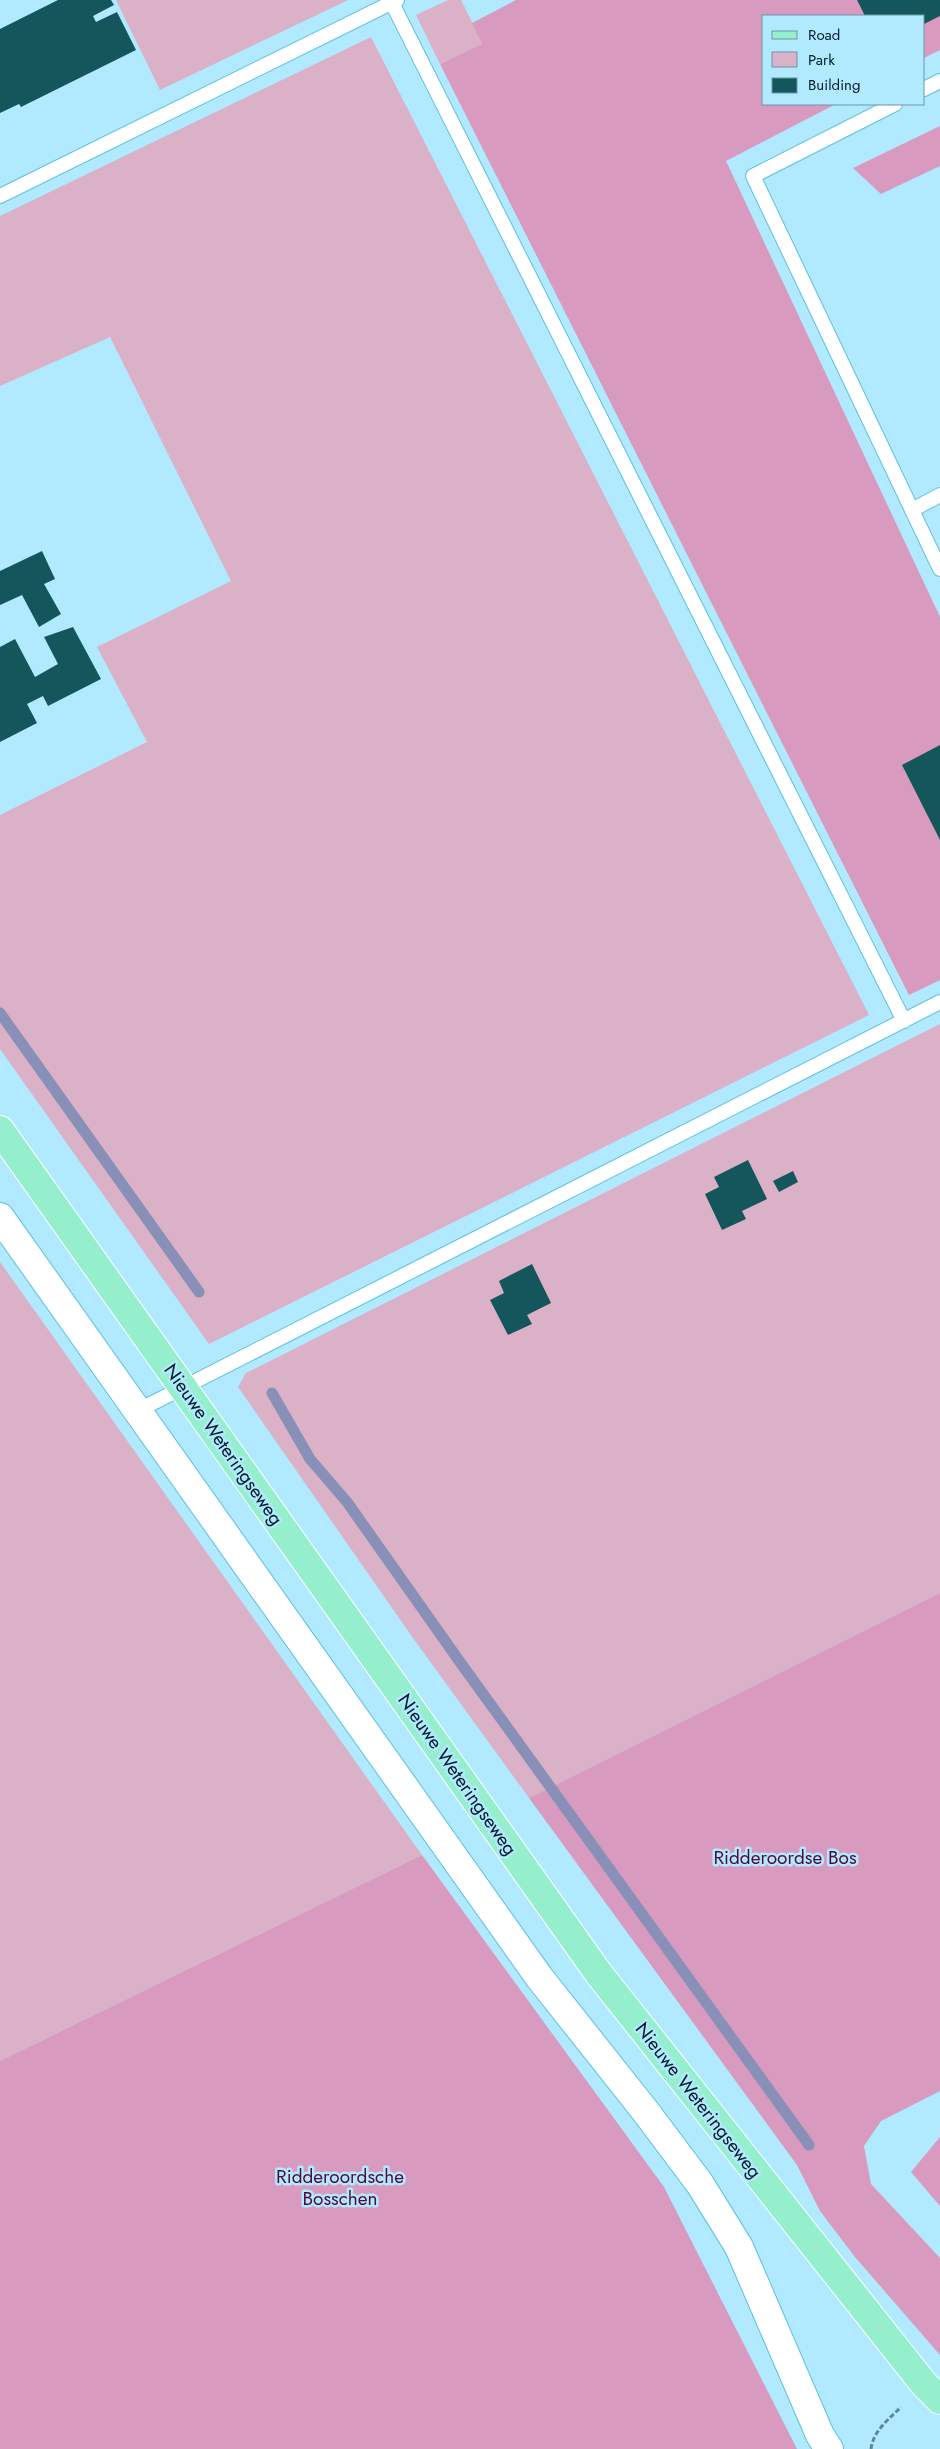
<svg xmlns="http://www.w3.org/2000/svg" width="940" height="2449" viewBox="0 0 940 2449" font-family="Jost,sans-serif">
	<rect width="100%" height="100%" fill="#b1e9fe"/>
	<g fill="#dab1c7">
		<path d="M116,0H348L160,90Z"/>
		<path d="M448,0H461L483,44L440,64L416,15Z"/>
		<path d="M371,37L869,1015L209,1344L0,1049V815L147,742L97,647L231,581L110,337L0,386V216Z"/>
		<path d="M940,1024V1593L529,1798L413,1638L238,1387L246,1373Z"/>
		<path d="M0,1262L422,1855L0,2061Z"/>
	</g>
	<g fill="#d89abe">
		<path d="M516,0H940V50L924,58V16H764V104H836L726,161L940,617V980L909,995L440,64L482,44L472,23Z"/>
		<path d="M940,126V166L881,194L853,168Z"/>
		<path d="M940,1593V2091L881,2121L864,2146L871,2184L940,2258V2355L855,2257L820,2211L797,2165L529,1798Z"/>
		<path d="M422,1855L664,2187L797,2449H0V2061Z"/>
		<path d="M940,2137V2206L911,2172Z"/>
	</g>
	<g fill="none" stroke-linecap="round" stroke-linejoin="round">
		<g stroke="#8890b8" stroke-width="11">
			<path d="M0,1013L199,1292"/>
			<path d="M272,1393L310,1459L347,1502L460,1662L809,2145"/>
		</g>
	</g>
	<g fill="#15565c">
		<path d="M58,0H111L114,5L93,16L96,22L117,12L136,50L21,107L19,104L0,113V29Z"/>
		<path d="M857,0H940V16L924,24V16H865Z"/>
		<path d="M42,551L55,579L44,584L61,614L39,627L22,595L0,605V571Z"/>
		<path d="M73,627L101,679L48,706L43,696L27,704L37,723L0,742V647L15,639L35,677L58,664L44,637Z"/>
		<path d="M940,745V840L902,765Z"/>
		<path d="M748,1160L767,1199L742,1211L746,1219L722,1230L705,1194L719,1187L714,1177Z"/>
		<path d="M793,1171L798,1182L779,1192L773,1181Z"/>
		<path d="M532,1264L551,1303L527,1315L532,1324L508,1335L490,1300L504,1293L499,1281Z"/>
	</g>
	<g fill="none" stroke-linecap="round" stroke-linejoin="round">
		<g stroke="#5cc0e3" stroke-width="16">
			<g id="service">
				<path d="M392,3L904,1021"/>
				<path d="M924,89L940,81"/>
				<path d="M895,104L753,176L940,569"/>
				<path d="M0,196L397,0"/>
				<path d="M912,510L940,495"/>
				<path d="M137,1411L940,1002"/>
			</g>
		</g>
		<g stroke="#5cc0e3" stroke-width="30">
			<path id="minor" d="M0,1217L539,1977L646,2112L700,2184L739,2247L820,2435L829,2449"/>
		</g>
		<g stroke="#fff" stroke-width="30">
			<path id="primary" d="M0,1130L599,1974L924,2384L940,2400"/>
		</g>
		<path stroke="#5c8797" stroke-width="3" stroke-dasharray="5 2.5" stroke-linecap="butt" d="M871,2449C873,2431 889,2419 901,2407"/>
		<use href="#service" stroke="#fff" stroke-width="14"/>
		<use href="#minor" stroke="#fff" stroke-width="28"/>
		<use href="#primary" stroke="#95eecc" stroke-width="28"/>
	</g>
	<g text-anchor="middle" stroke-width="5" stroke-linejoin="round" paint-order="stroke">
		<g font-size="19" fill="#001d28" stroke="#b1e9fe">
			<text transform="translate(224 1444) rotate(55)" y="7">Nieuwe Weteringseweg</text>
			<text transform="translate(458 1774) rotate(55)" y="7">Nieuwe Weteringseweg</text>
			<text transform="translate(699 2100) rotate(52)" y="7">Nieuwe Weteringseweg</text>
		</g>
		<g font-size="19" fill="#54093d" stroke="#b1e9fe">
			<text x="785" y="1864">Ridderoordse Bos</text>
			<text x="340" y="2183">Ridderoordsche<tspan x="340" dy="22">Bosschen</tspan></text>
		</g>
	</g>
	<rect x="762" y="15" width="162" height="90" fill="#b1e9fe" stroke="#6a97a8"/>
	<rect x="772" y="31" width="25" height="8" fill="#95eecc" stroke="#6a97a8"/>
	<text x="808" y="40" font-size="15" fill="#001d28">Road</text>
	<rect x="772" y="52" width="25" height="15" fill="#dab1c7" stroke="#6a97a8"/>
	<text x="808" y="65" font-size="15" fill="#001d28">Park</text>
	<rect x="772" y="78" width="25" height="15" fill="#15565c" stroke="#6a97a8"/>
	<text x="808" y="90" font-size="15" fill="#001d28">Building</text>
</svg>
